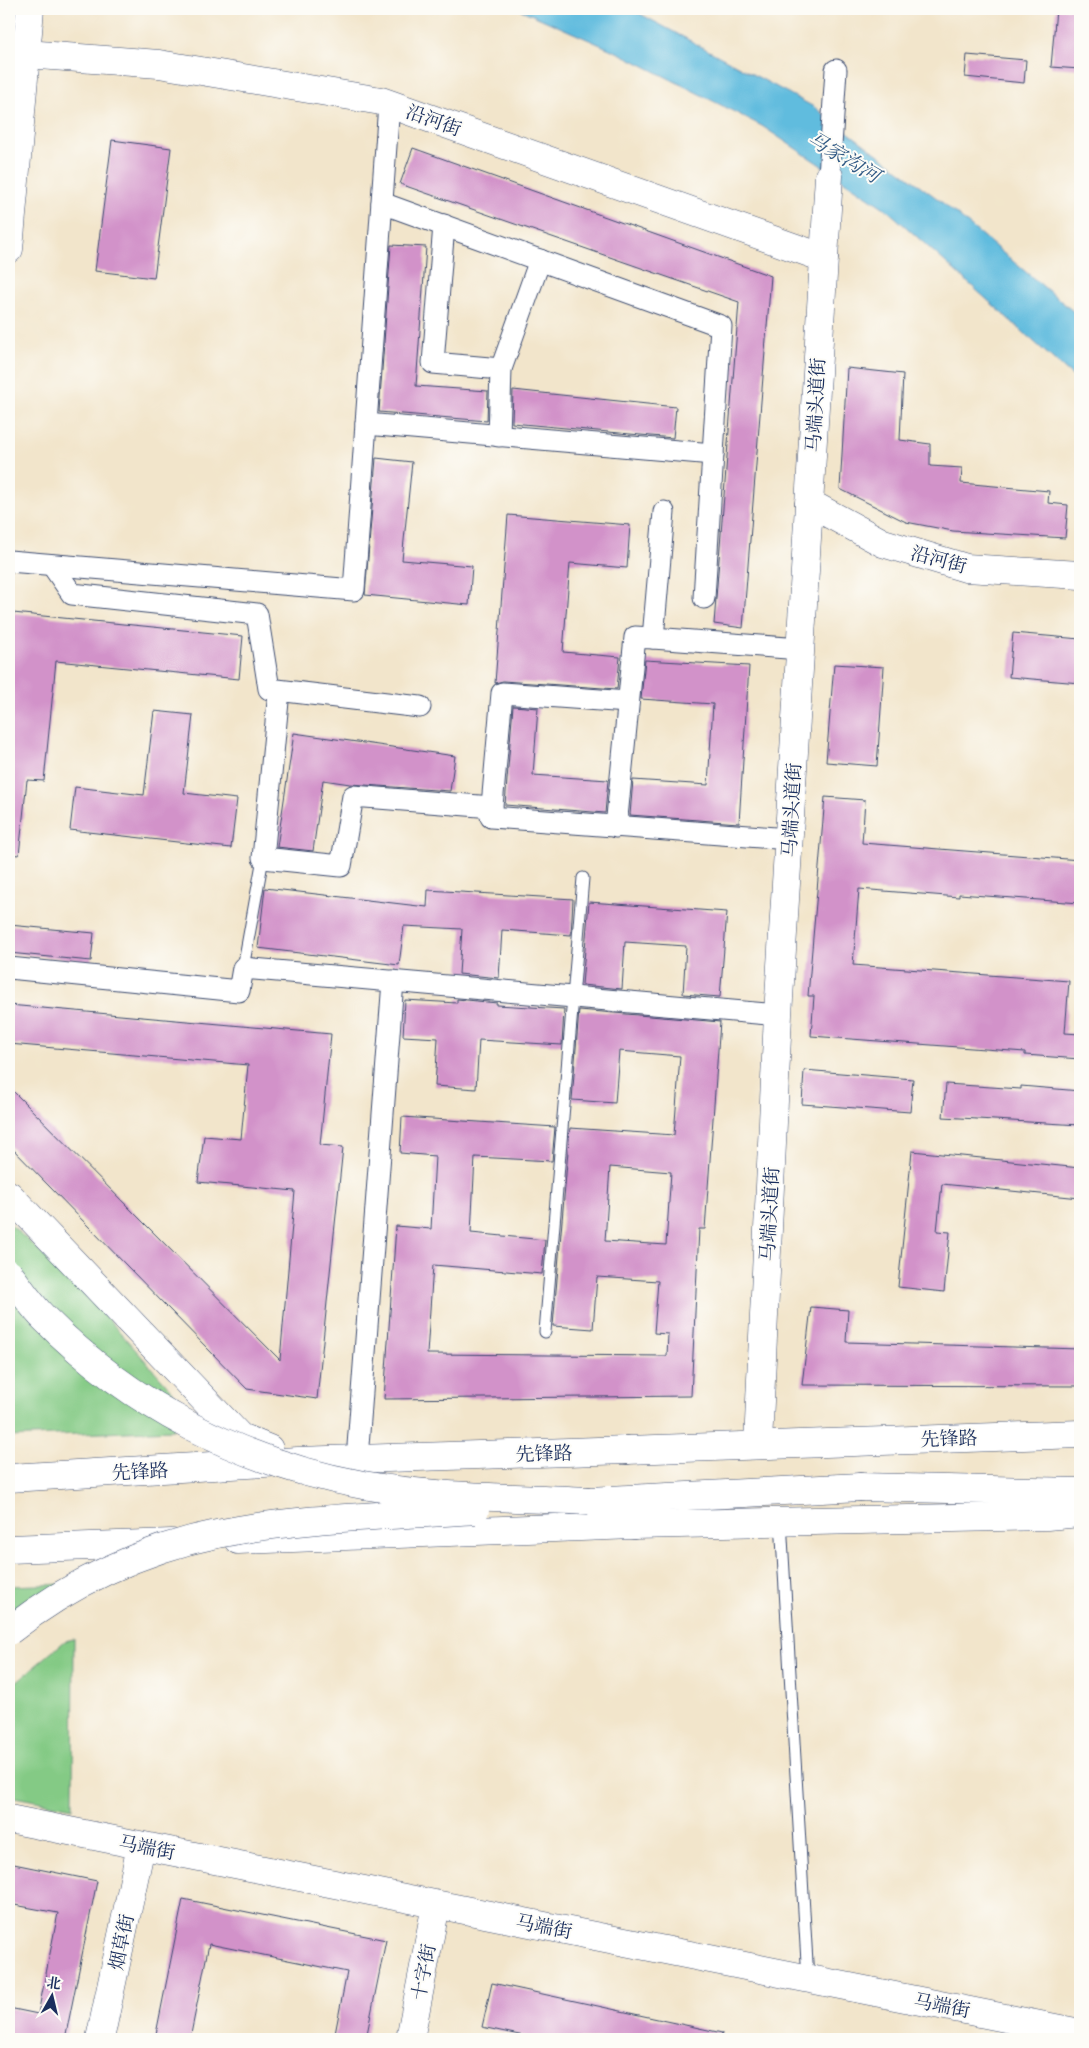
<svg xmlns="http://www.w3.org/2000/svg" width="1089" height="2048" viewBox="0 0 1089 2048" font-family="'IM FELL French Canon','Noto Serif SC',serif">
	<rect width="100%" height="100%" fill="#fdfcf7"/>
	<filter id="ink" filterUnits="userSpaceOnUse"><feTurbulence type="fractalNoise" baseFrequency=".02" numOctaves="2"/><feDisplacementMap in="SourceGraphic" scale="10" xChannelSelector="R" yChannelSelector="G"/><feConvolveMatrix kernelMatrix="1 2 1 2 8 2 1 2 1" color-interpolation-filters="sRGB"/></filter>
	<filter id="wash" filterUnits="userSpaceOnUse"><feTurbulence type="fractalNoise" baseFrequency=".0096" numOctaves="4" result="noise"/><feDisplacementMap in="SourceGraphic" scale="20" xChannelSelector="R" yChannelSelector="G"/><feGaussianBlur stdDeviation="1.12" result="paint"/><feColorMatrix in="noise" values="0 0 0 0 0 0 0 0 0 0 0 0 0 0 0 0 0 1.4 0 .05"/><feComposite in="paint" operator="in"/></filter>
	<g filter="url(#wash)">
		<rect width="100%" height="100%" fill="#f2e5cb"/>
		<g fill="#84ca85" stroke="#507c72">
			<path d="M9,1223L86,1294L183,1403L173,1430L9,1437Z"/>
			<path d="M65,1584L9,1623V1586Z"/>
			<path d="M74,1639L73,1808L9,1796V1688L65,1641Z"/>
		</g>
		<path fill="#60bcde" stroke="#3e769e" d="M519,9H631L814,107L938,199L1080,317V383L886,209L762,126L621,54Z"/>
		<g id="blocks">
			<g fill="#d292c9" fill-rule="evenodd">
				<path d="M1056,9H1080V69L1051,67Z"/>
				<path d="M967,55L1026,60L1024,83L965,77Z"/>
				<path d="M112,140L171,148L154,278L95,271Z"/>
				<path d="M413,148L771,276L743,628L714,624L739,302L400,184Z"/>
				<path d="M391,245L426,247L416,386L488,391L487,421L379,412Z"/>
				<path d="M847,368L903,374L900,440L930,444V466L962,468L961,483L1049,491L1048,503L1068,505L1065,538L953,531L906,522L840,489Z"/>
				<path d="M513,390L676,407L673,438L512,423Z"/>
				<path d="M376,458L412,462L402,560L472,566L469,605L365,595Z"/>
				<path d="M508,515L630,525L627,568L570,563L563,652L620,657L617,689L503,681L495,683Z"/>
				<path d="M13,613L243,636L239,679L56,661L44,781L27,780L19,855L9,854V652Z"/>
				<path d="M1013,633L1080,639V683L1009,677Z"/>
				<path d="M645,660L749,666L739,823L630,815L633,780L708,785L713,704L641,699Z"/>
				<path d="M834,664L884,667L877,766L826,762Z"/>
				<path d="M513,706L538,708L533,775L608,780L605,813L505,805Z"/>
				<path d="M154,711L193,715L184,793L237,799L231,848L70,830L75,787L144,795Z"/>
				<path d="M294,733L455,756L450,791L350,784L323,780L313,851L277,847Z"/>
				<path d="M825,797L865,800L862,843L1080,860V903L959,894V897L859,889L853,965L1069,981L1065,1033L1080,1034V1059L1025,1055V1052L811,1036L814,996H808Z"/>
				<path d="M265,888L427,907L428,890L573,899L571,935L502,930L499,978L459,974L462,929L404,926L399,965L258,948Z"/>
				<path d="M589,902L727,912L720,997L683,994L686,946L625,942L622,989L582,985Z"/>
				<path d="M9,925L94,933L91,961L9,953Z"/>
				<path d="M457,999L497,1003V1005L564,1009L562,1045L479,1040L476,1089L435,1086L438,1038L403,1036L405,1000L457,1003Z"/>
				<path d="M9,1005L331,1034L320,1145L343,1147L317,1399L247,1389L9,1145V1087L280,1360L295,1191L198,1182L204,1136L241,1139L248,1065L9,1044Z"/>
				<path d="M579,1010L720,1022L705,1229H699L691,1396L384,1399L396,1226L431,1229L435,1156L400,1153L402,1117L555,1127L552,1161L475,1157L471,1233L545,1240L542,1274L433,1265L427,1354L667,1356L668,1334L654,1333L658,1281L597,1277L593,1329L553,1326L570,1128L674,1135L680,1056L619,1051L615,1103L572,1100ZM610,1167L671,1172L666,1245L605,1241Z"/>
				<path d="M804,1070L913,1079L910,1112L802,1104Z"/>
				<path d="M946,1084L1021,1089V1086L1080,1091V1125L943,1117Z"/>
				<path d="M912,1151L1080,1168V1198L942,1184L937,1231L950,1232L944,1292L898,1287Z"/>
				<path d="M811,1307L848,1310L846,1342L1080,1349V1386L802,1385Z"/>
				<path d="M9,1863L97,1881L65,2039H9V2008L38,2014L58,1913L9,1904Z"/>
				<path d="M183,1899L386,1940L366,2039H334L347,1972L209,1944L190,2039H155Z"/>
				<path d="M492,1983L722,2033L721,2039H538L482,2027Z"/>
			</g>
		</g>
	</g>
	<g filter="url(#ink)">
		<use href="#blocks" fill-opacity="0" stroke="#3b4a6e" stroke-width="1"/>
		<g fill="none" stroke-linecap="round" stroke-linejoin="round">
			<g stroke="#3b4a6e" stroke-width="13">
				<g id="lane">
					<path d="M243,968L263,858"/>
					<path d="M545,1332L583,878"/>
					<path d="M781,1521L808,1979"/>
				</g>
			</g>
			<g stroke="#3b4a6e" stroke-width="23">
				<g id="street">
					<path d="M829,176L836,70"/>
					<path d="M382,203L721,326L704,598"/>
					<path d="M444,225L433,363L501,369"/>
					<path d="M366,424L713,454"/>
					<path d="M499,436L501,369L540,260"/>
					<path d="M9,561L354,590L389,104"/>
					<path d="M52,565L72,594L257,614L269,689L420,707"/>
					<path d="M653,638L801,649"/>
					<path d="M279,691L263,858L341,866L353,796L492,807"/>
					<path d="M628,702L502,693L491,817L789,839"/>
					<path d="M616,827L635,637L653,638L664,512"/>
					<path d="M9,968L239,991L243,968L778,1015"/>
					<path d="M357,1459L393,981"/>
				</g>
			</g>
			<g stroke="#3b4a6e" stroke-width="29">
				<g id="secondary">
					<path d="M26,54L159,64L381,101L824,258"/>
					<path d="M809,503L883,543L966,568L1080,575"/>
					<path d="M758,1444L778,1015L829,176"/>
					<path d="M9,1819L1080,2033"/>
					<path d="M100,2039L141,1846"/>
					<path d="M410,2039L436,1905"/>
				</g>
			</g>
			<g stroke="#3b4a6e" stroke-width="29">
				<g id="primary">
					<path d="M627,1450L1080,1434"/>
					<path d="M860,1487L1080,1492"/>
					<path d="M634,1525L1047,1516L1080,1513"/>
				</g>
			</g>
			<g stroke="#3b4a6e" stroke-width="29">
				<g id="highway">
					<path d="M9,249L30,9"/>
					<path d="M9,1195L240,1437L269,1449"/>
					<path d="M9,1478L298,1461L627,1450"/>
					<path d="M589,1501L860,1487"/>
					<path d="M238,1540L634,1525"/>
					<path d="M9,1549L172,1543"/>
				</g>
			</g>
			<use href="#lane" stroke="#fff" stroke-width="11"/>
			<use href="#street" stroke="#fff" stroke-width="21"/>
			<use href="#secondary" stroke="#fff" stroke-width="28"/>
			<use href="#primary" stroke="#fff" stroke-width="28"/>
			<use href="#highway" stroke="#fff" stroke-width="28"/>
			<g stroke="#3b4a6e" stroke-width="29" stroke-linecap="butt">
				<g id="highway-bridge">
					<path d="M9,1274C20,1288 31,1305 44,1318C131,1406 242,1463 363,1485C437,1498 514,1497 589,1501"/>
					<path d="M9,1631C70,1583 142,1549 217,1534C299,1517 391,1516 475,1510"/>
				</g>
			</g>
			<use href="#highway-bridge" stroke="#fff" stroke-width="28"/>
		</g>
	</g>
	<g text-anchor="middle" stroke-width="4" stroke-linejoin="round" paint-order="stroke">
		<g font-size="19" fill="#1b2f5e" stroke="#fdfcf7">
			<text transform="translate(434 120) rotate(20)" y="7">沿河街</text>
			<text transform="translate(815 405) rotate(-87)" y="7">马端头道街</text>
			<text transform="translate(939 559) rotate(15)" y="7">沿河街</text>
			<text transform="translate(791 810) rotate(-87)" y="7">马端头道街</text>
			<text transform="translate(769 1214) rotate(-87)" y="7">马端头道街</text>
			<text transform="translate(949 1438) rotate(-2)" y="7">先锋路</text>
			<text transform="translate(544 1453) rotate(-2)" y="7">先锋路</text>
			<text transform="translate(140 1471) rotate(-3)" y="7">先锋路</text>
			<text transform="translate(147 1847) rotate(11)" y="7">马端街</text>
			<text transform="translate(544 1926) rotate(11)" y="7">马端街</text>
			<text transform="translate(121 1942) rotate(-78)" y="7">烟草街</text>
			<text transform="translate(423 1972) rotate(-79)" y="7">十字街</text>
			<text transform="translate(942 2005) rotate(11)" y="7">马端街</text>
		</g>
		<g font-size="20" font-style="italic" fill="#305984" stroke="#fdfcf7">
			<text transform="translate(844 157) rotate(31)" y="7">马家沟河</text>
		</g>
	</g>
	<rect width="1089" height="2048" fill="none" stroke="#fdfcf7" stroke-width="30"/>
	<g transform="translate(52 1996) rotate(8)" stroke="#fdfcf7" stroke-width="4" paint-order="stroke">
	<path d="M0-4L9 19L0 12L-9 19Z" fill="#1b2f5e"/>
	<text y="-8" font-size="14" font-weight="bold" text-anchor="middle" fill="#1b2f5e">北</text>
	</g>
</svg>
